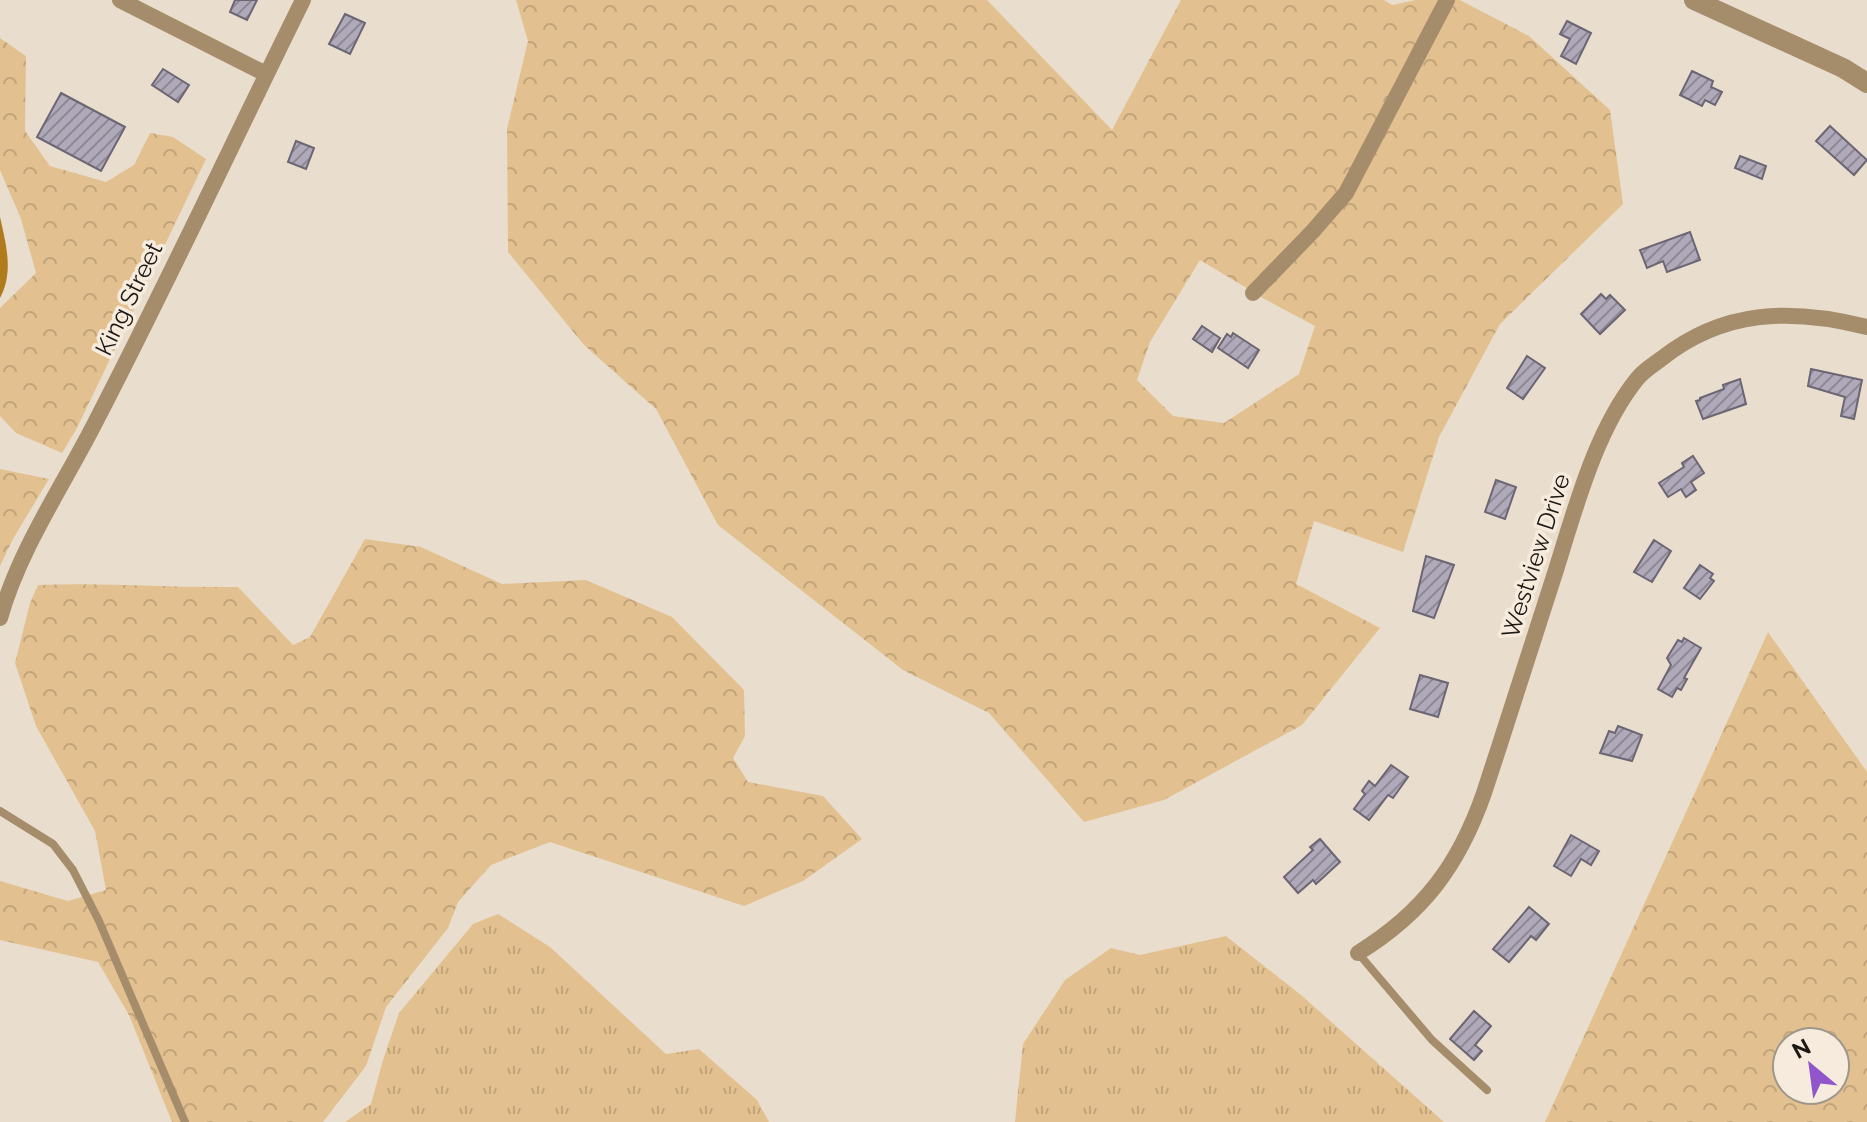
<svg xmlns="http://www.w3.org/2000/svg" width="1867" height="1122" viewBox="0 0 1867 1122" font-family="Raleway,sans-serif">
	<defs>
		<pattern id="grass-tufts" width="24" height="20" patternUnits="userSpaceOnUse" patternTransform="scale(2)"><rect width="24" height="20" fill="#e3c08f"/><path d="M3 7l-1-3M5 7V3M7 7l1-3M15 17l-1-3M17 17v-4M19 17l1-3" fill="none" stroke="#c2a47a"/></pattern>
		<pattern id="forest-crowns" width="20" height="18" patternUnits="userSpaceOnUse" patternTransform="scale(2)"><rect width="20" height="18" fill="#e3c08f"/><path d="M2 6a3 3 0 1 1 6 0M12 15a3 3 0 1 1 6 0" fill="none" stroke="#c2a47a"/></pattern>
		<pattern id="building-hatch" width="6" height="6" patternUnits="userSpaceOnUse" patternTransform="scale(2)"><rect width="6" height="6" fill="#b0a9b9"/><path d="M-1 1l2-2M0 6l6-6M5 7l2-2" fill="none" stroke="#8e8995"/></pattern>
	</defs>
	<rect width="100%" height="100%" fill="#e9dece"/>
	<g fill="url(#grass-tufts)">
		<path d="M498,914L550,947L666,1054L699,1049L757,1100L769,1122H345L371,1104L383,1060L399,1013L473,924Z"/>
		<path d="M1226,936L1301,995L1444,1122H1015L1023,1044L1065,980L1111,948L1140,955Z"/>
	</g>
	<g fill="url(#forest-crowns)" fill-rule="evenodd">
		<path d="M516,0H987L1112,130L1181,0H1384L1392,5L1416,0H1444L1344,191L1250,290L1200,260L1150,342L1137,380L1173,416L1224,423L1299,374L1315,326L1253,293L1346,193L1447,0H1460L1529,36L1610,110L1623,204L1500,324L1439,437L1403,552L1314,521L1296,584L1380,628L1302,725L1164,800L1084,822L989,713L903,670L718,525L656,409L584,345L508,252L507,129L528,41Z"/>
		<path d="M0,38L26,56L25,131L50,166L106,182L134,165L150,133L173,137L206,159L77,428L62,453L16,433L0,416V308L36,273L21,219L0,170Z"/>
		<path d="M0,469L49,479L13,539L0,566Z"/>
		<path d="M365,539L421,547L502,584L586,580L672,617L744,690L745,736L733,758L748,782L823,796L862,839L803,881L744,906L550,842L491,865L458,902L448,928L386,1007L366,1066L323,1122H172L129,1015L98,962L0,940V881L68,901L106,890L95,831L36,726L15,663L30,603L38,585C105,582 171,588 238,587L293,645L310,637Z"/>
		<path d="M1768,632L1867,772V1122H1545ZM1787,1042H1835V1090H1787Z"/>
	</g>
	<path fill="#b07b1c" d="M0,217C6,244 14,272 0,298Z"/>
	<g fill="url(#building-hatch)" stroke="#6b6574" stroke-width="2">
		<path d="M235,0H257L247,20L230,12Z"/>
		<path d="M345,14L365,23L350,54L329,44Z"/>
		<path d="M1567,21L1591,33L1576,64L1561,56L1570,39L1560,34Z"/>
		<path d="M163,69L189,85L178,102L152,85Z"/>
		<path d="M1692,71L1713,81L1711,87L1722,92L1715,105L1705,100L1702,106L1680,95Z"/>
		<path d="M61,93L125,127L101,171L37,137Z"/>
		<path d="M1830,126L1867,160L1854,175L1816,141Z"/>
		<path d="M296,141L314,148L306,169L288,162Z"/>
		<path d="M1740,156L1766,166L1762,179L1735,168Z"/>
		<path d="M1690,232L1700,260L1667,272L1663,261L1647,268L1640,250Z"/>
		<path d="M1601,294L1606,299L1610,295L1625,310L1600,334L1581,314Z"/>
		<path d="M1202,326L1220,338L1212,352L1193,339Z"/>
		<path d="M1233,333L1259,350L1248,368L1218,348L1227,334L1231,337Z"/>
		<path d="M1527,356L1545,368L1523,399L1507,388Z"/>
		<path d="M1811,369L1862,380L1854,419L1841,416L1845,397L1808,386Z"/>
		<path d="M1740,379L1746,404L1703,419L1696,401L1700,400V398L1724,389L1723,385Z"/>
		<path d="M1693,456L1704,473L1691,482L1696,490L1686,497L1681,489L1668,497L1659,483L1684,467L1682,463Z"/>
		<path d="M1496,480L1516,487L1505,519L1485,512Z"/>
		<path d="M1654,540L1671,551L1652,582L1634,572Z"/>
		<path d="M1426,556L1454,565L1434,618L1413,611Z"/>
		<path d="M1700,565L1713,574L1710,578L1714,581L1700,599L1684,588Z"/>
		<path d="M1684,638L1701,648L1684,678L1687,679L1681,690L1677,688L1672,697L1658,689L1671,665L1667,658L1678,640L1682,642Z"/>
		<path d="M1420,675L1448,683L1438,717L1410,709Z"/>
		<path d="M1618,726L1642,735L1632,761L1600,753L1609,731L1615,733Z"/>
		<path d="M1391,765L1408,777L1393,798L1388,795L1369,820L1354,809L1365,794L1362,791L1369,781L1375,786Z"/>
		<path d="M1571,835L1599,851L1591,865L1581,859L1571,876L1554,866Z"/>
		<path d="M1320,839L1340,862L1316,884L1313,880L1298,893L1284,877L1313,850L1310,847Z"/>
		<path d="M1529,907L1549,924L1536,940L1531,936L1509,962L1493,949Z"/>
		<path d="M1474,1011L1491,1026L1475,1045L1482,1051L1474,1060L1450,1039Z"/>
	</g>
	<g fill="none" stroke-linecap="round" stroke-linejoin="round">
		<g stroke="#a58d6c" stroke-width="8">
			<path d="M0,811L53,844L73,870L99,921L185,1122"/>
			<path d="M1358,953L1432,1040L1487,1090"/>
		</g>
		<g stroke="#a58d6c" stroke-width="16">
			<path d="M120,0L266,74"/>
			<path d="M1253,293L1313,231L1346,193L1447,0"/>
			<path d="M0,618C20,548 63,486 96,421C168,282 234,140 303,0"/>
			<path d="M1358,953C1423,913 1459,865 1484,793C1508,720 1531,647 1555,573C1575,510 1595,431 1637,379C1643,371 1653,365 1661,359C1724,309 1792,308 1867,327"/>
		</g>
		<path stroke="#a58d6c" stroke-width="20" d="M1694,0L1843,68L1867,83"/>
	</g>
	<g text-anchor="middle" stroke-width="7" stroke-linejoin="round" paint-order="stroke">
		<g font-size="24" fill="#1c1813" stroke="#f6ebdc">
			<text transform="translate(129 299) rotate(-64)" y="8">King Street</text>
			<text transform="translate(1536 556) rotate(-72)" y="8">Westview Drive</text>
		</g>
	</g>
	<g transform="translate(1811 1066) rotate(331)"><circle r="38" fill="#f6ebdc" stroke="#9f978c" stroke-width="2"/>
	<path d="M0-6L14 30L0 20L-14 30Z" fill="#9054cb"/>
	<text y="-12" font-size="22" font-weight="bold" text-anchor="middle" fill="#1c1813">N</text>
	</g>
</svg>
